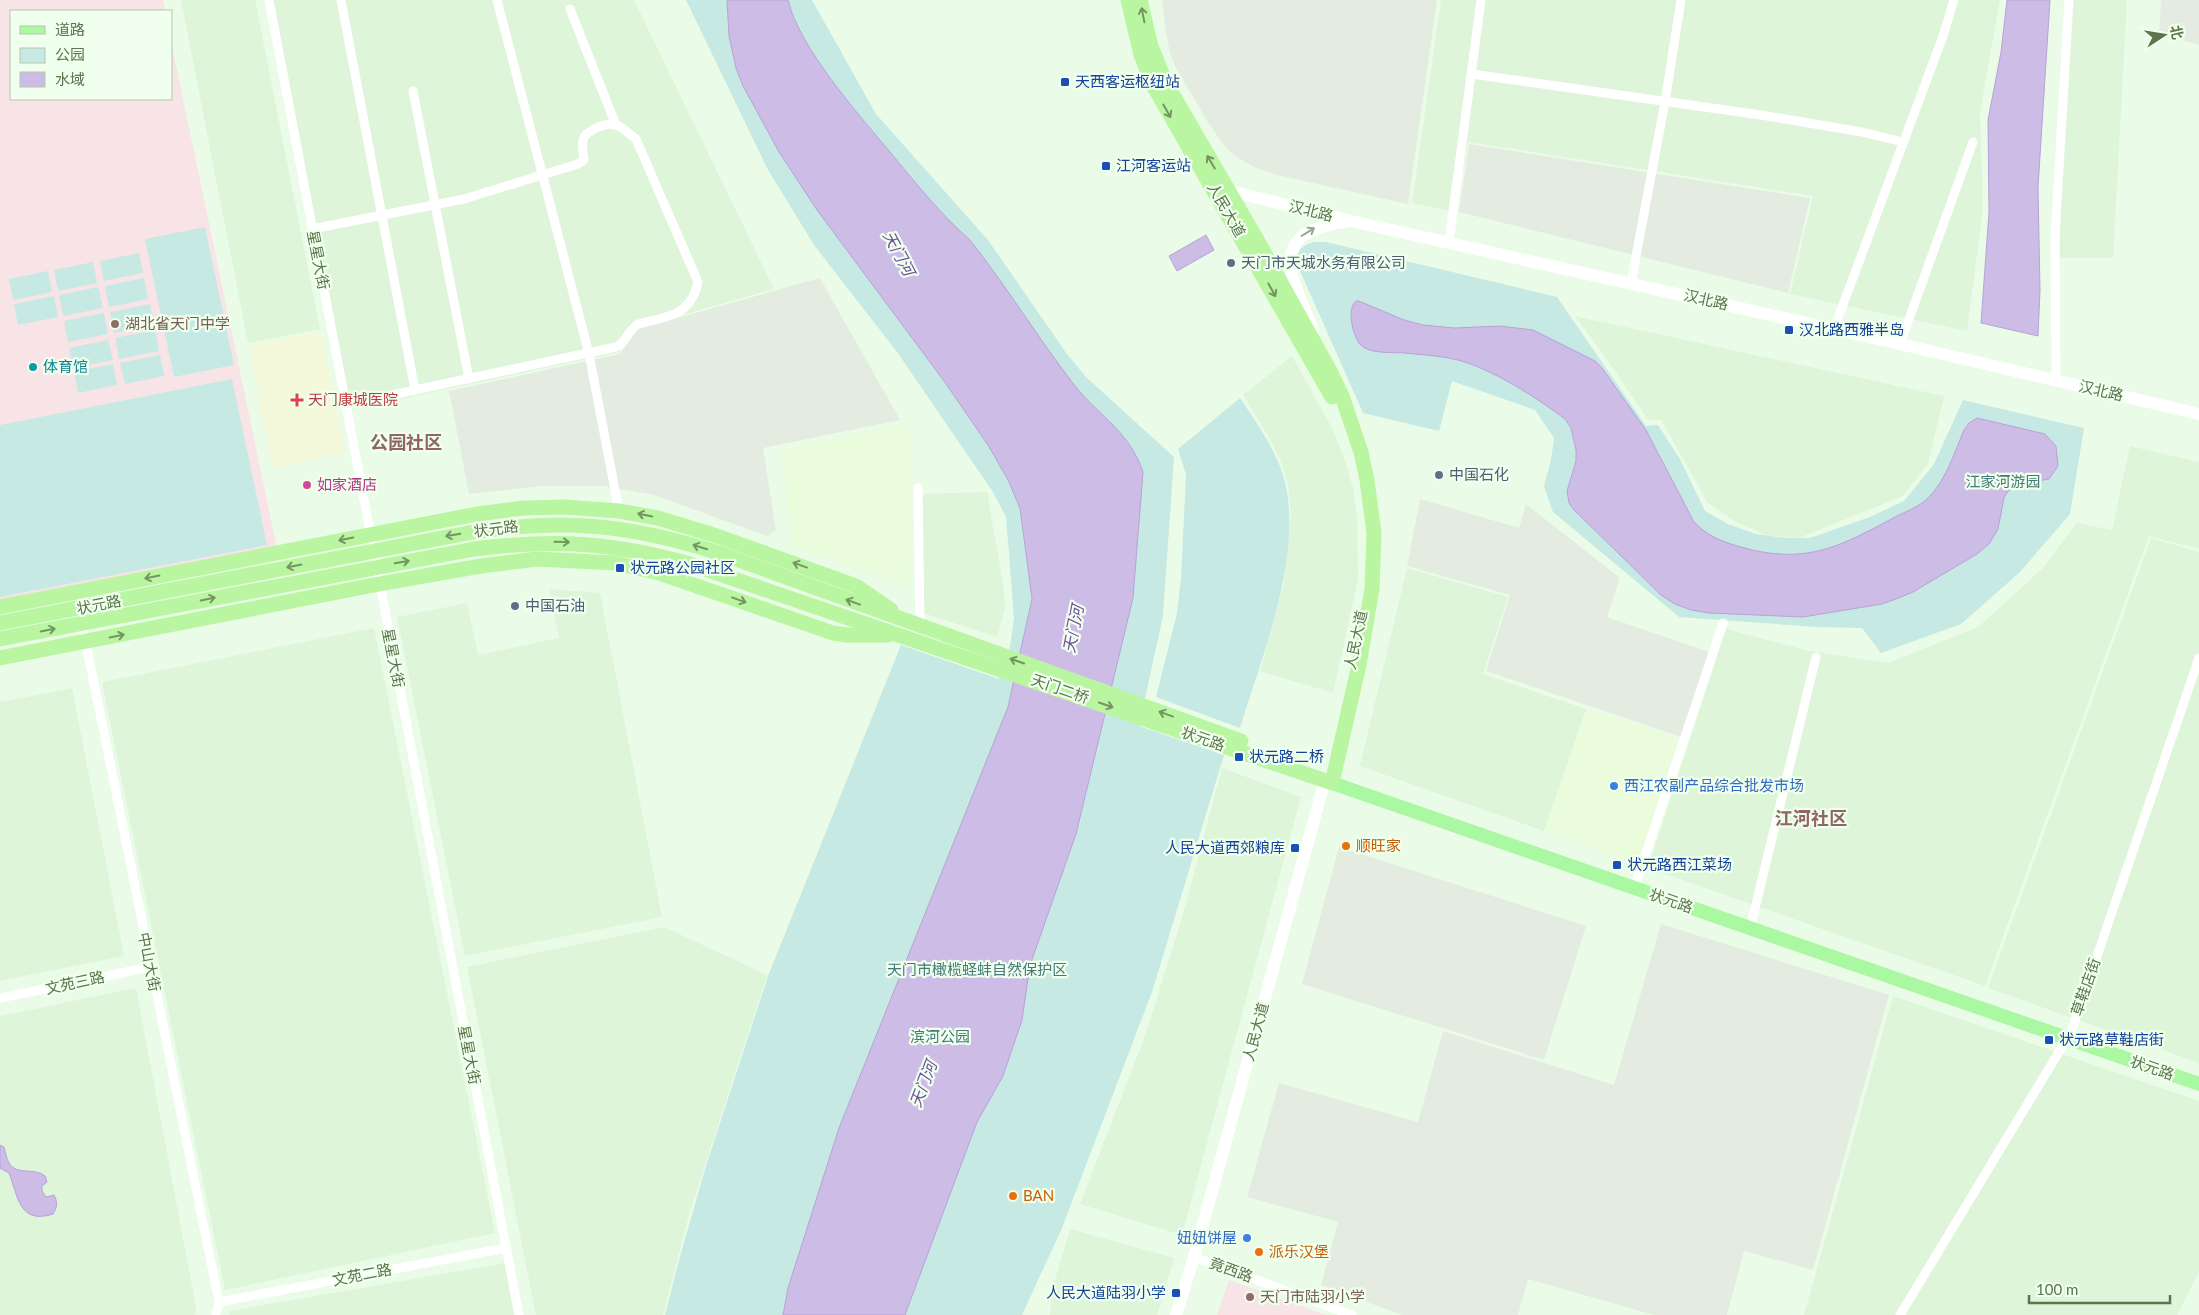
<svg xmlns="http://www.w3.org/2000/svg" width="2199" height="1315" viewBox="0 0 2199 1315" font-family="Lato,'Noto Sans SC',sans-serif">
	<rect width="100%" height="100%" fill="#eafce7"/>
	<g fill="#def5d9">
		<path d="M181,0H255L320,329L248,343Z"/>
		<path d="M266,0H634L774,289L636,328L619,352L345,411Z"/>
		<path d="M1441,0H2000L1980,112L1983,209L1967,331L1790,294L1813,196L1468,142L1456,212L1412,203Z"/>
		<path d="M2069,0H2127L2113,258H2059Z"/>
		<path d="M1575,316L1944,396L1928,464L1903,496L1799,538L1765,535L1734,521L1708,503L1661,420H1648L1611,365Z"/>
		<path d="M1292,356L1332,428L1345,460L1353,489L1357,517L1358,580L1333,693L1260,671L1284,584L1291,515L1288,486L1280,459L1267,434L1243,395Z"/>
		<path d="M2130,446L2199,462V549L2149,536L1985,986L1648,868L1726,629L1809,651L1888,663L1978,627L2042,569L2077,523L2112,530Z"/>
		<path d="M987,492L1004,590L1005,609L997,637L923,613V494Z"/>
		<path d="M2151,538L2199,552V1063L1988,988Z"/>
		<path d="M1407,568L1508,597L1483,674L1586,709L1544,831L1360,766Z"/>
		<path d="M549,589L600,593L662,917L465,956L397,617L467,603L478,655L559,638Z"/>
		<path d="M374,628L495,1233L225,1290L102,682Z"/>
		<path d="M72,688L124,956L0,981V702Z"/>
		<path d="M1222,768L1301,797L1182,1235L1080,1204L1145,1036L1182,918Z"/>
		<path d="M664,927L767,975L690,1211L663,1315H536L467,967Z"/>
		<path d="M136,988L196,1307L195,1315H0V1016Z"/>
		<path d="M1893,996L2199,1101V1272L2177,1315H1804Z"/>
		<path d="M1070,1229L1174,1258L1157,1315H1050L1052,1290Z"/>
		<path d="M505,1263L514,1315H229L230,1311Z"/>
	</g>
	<g fill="#eafcdb">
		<path d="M903,424L913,440L910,586L794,547L780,450Z"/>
		<path d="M1587,709L1683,740L1641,866L1545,832Z"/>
	</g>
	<g fill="#e4ece1">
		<path d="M1162,0H1437L1408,204L1277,175L1254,167L1236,157L1225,147L1206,119L1176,68L1170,53L1166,33Z"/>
		<path d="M2161,0H2199V45L2159,33Z"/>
		<path d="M1469,144L1810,198L1788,293L1459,212Z"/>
		<path d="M820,278L900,420L763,448L776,530L767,536L654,495L603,486H543L469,494L449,391L620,354L638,329Z"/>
		<path d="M1420,499L1519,528L1526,504L1620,578L1607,617L1709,652L1681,737L1486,671L1510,595L1407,566Z"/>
		<path d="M1339,847L1586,926L1544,1060L1302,984Z"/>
		<path d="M1661,924L1889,995L1813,1270L1744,1251L1727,1315H1654L1528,1279L1518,1315H1402L1321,1285L1338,1222L1247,1197L1279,1083L1418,1122L1443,1031L1614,1085Z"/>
	</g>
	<g fill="#f8e4e6">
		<path d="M0,0H163L165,11H11V99H171V41L277,549L0,604Z"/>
		<path d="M1229,1280L1326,1315H1217Z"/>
	</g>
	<path fill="#f5f9db" d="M321,332L345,454L272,468L249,346Z"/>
	<g fill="#c6e9e4">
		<path d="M686,0H812L876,114L988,240L1067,354L1086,377L1174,457L1163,616L1139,726L1224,755L1152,992L1062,1228L1022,1315H665L679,1260L706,1166L768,976L901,645L999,679L1010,647L1014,618L1006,517L993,492L897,352L814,245L767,168Z"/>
		<path d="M205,227L234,365L174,377L145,239Z"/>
		<path d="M1314,242H1326L1557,297L1646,426L1658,425L1680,459L1705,511L1728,524L1756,534L1786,538H1810L1870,517L1904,501L1934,464L1963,400L2084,428L2070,514L2020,572L1961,624L1881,653L1862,628L1816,627L1679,617L1553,512L1544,486L1551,460L1554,438L1535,410L1452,381L1439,431L1363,413L1297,264C1296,251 1302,245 1314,242Z"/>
		<path d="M139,253L143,273L104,281L100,261Z"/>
		<path d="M93,262L97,283L58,291L54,270Z"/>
		<path d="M48,271L52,292L13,300L9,279Z"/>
		<path d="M144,278L148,299L109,307L105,286Z"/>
		<path d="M98,287L103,308L63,316L59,295Z"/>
		<path d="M54,296L58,317L18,325L14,304Z"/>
		<path d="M150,304L154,325L114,333L110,312Z"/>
		<path d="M104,313L108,334L68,342L64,321Z"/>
		<path d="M155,330L159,351L119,359L115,338Z"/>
		<path d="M108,340L113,360L73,368L69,348Z"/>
		<path d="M160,355L164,376L125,384L120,363Z"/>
		<path d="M113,364L117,385L78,393L74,372Z"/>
		<path d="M232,379L267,545L0,597V425Z"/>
		<path d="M1240,398C1256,422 1274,447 1283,475C1306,550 1262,656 1240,728L1156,697L1177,613L1181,578L1186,475L1178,449Z"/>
	</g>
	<g fill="#cdbce5" stroke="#b8a2d7">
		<path d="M727,0H788C799,47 858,114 890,152C915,182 940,214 970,240C1007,287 1038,338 1075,386C1100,417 1129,431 1143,472L1133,598L1076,834L1030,965L1022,1020L1003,1076L977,1122L905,1315H783L788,1288L839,1128L1008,707L1032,599L1020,508L1008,480L988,445L944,381L817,210L779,152L743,86L736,68L729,36Z"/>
		<path d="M2007,0H2050L2038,187L2040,290L2038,336L1981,323L1989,212L1988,120L2001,52Z"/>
		<path d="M1206,235L1214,250L1177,271L1169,256Z"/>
		<path d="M1356,301H1359L1404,320L1423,325L1455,328L1500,326L1533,330L1595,361L1602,368L1646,430L1694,522C1707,536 1723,542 1741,547C1804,565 1838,548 1893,518C1904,512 1920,507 1929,497C1946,480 1955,451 1964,430L1969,423L1977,418L2045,434L2056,446L2058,466L2049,479L2021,484L2008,491L2004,498L1998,529L1989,544L1977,554L1913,592L1896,599L1882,604L1803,617L1709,613L1691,610L1675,604L1661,595L1573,509L1569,503L1567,491L1576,461V450L1571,428L1565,419C1537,398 1498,373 1465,362C1446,356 1424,355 1404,353C1392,352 1374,354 1363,347C1353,340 1346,309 1356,301Z"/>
		<path d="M0,1145L4,1147C6,1153 6,1158 9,1163C17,1176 34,1167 45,1176L47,1182L42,1186V1191L46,1197L54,1195C58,1202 57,1208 53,1214C19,1225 18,1196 9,1173L0,1168Z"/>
	</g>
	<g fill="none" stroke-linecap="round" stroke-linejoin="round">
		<g stroke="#fff" stroke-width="9">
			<path d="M269,0L519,1315"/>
			<path d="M341,0L415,390"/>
			<path d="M497,0L589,354L619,511"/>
			<path d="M570,9L616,125"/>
			<path d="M1472,74L1761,115L1862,132L1903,142"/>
			<path d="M413,91L469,379"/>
			<path d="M312,229L464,199L578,164L584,160C584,154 581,147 583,140C584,135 589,132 594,129C615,119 620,126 636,139L698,282C691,316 666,317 638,324C628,330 627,342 616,347L345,405"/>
			<path d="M1449,241L1481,0"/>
			<path d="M1631,283L1665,102L1681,0"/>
			<path d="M1834,329L1943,36L1954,0"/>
			<path d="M1900,344L1973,142"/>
			<path d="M2056,381L2055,236L2069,0"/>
			<path d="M918,488L920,625"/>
			<path d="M81,619L219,1302L216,1315"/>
			<path d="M1637,880L1723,623"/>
			<path d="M1750,929L1816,657"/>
			<path d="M0,998L150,967"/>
			<path d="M1194,1257L1352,1315"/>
			<path d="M219,1302L506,1248"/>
			<path d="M1900,1315L2071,1032L2199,658"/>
		</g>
		<g stroke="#fff" stroke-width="12">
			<path d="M1222,189L1351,221L1900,344L2199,414"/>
			<path d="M1313,330C1292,277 1264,233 1344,222"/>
			<path d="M1176,1315L1194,1257L1325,780"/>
		</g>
		<path stroke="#abf8a2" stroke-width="14" d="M1332,783L2199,1084"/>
		<g stroke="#baf6a1" stroke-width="15">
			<path d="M1128,0L1141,55L1153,85L1332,397"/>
			<path d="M0,607L477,514L523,508L565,507L619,511L658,518L717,536L856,586L891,610"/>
			<path d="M0,623L473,532C567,518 632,525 722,554L1241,741"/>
			<path d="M0,639L474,549C555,539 611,542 690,564L1332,783L1359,665L1372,589L1374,533L1367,480L1361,452L1342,396L1330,371L1256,238L1166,83L1151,46L1140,0"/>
			<path d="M0,658L379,584L481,566L537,559L615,563L659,573L833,633L846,635H888"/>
		</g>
	</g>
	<defs><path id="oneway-shaft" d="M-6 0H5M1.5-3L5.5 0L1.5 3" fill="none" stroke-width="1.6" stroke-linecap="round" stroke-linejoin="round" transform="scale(1.25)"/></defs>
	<g stroke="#749561">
		<use href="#oneway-shaft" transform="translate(1143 15) rotate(-101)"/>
		<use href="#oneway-shaft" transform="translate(1167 111) rotate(61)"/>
		<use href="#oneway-shaft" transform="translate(1211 162) rotate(-121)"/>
		<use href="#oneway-shaft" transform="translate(1272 290) rotate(61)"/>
		<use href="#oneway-shaft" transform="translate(645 515) rotate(-168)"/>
		<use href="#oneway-shaft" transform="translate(453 535) rotate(170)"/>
		<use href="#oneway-shaft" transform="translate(346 539) rotate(169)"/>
		<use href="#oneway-shaft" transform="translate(562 542) rotate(1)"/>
		<use href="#oneway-shaft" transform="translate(700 547) rotate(-163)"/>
		<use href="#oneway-shaft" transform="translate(402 562) rotate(-10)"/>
		<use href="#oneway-shaft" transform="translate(800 565) rotate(-160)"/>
		<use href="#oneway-shaft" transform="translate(294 566) rotate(169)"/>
		<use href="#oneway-shaft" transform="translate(152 577) rotate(169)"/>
		<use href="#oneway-shaft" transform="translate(208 599) rotate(-11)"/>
		<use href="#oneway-shaft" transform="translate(739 600) rotate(20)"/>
		<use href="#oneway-shaft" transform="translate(853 602) rotate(-160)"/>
		<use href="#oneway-shaft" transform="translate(48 630) rotate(-11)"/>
		<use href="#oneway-shaft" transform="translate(117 636) rotate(-11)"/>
		<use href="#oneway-shaft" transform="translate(1017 661) rotate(-161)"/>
		<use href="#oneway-shaft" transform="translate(1106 705) rotate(19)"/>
		<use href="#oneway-shaft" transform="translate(1166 714) rotate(-160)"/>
	</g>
	<use stroke="#95a58b" href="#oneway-shaft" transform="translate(1308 232) rotate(-32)"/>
	<g fill="#1a4fb4" stroke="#f0ffee" stroke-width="2">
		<rect x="1060" y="77" width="10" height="10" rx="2.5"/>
		<rect x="1101" y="161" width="10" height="10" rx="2.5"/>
		<rect x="1784" y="325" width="10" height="10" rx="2.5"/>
		<rect x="615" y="563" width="10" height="10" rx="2.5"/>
		<rect x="1234" y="752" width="10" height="10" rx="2.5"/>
		<rect x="1290" y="843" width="10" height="10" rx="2.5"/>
		<rect x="1612" y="860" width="10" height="10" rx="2.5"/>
		<rect x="2044" y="1035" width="10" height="10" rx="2.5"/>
		<rect x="1171" y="1288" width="10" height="10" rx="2.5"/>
	</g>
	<g fill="#5c6f8a" stroke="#f0ffee" stroke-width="2">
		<circle cx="1231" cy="263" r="5"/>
		<circle cx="1439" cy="475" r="5"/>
		<circle cx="515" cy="606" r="5"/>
	</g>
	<g fill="#8d6e63" stroke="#f0ffee" stroke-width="2">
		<circle cx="115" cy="324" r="5"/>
		<circle cx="1250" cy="1297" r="5"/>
	</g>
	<circle fill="#0f9aa8" stroke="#f0ffee" stroke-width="2" cx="33" cy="367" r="5"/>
	<path fill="#e0444e" stroke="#f0ffee" stroke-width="2" d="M294.5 392.5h5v5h5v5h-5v5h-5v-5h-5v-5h5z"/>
	<circle fill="#d1479c" stroke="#f0ffee" stroke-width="2" cx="307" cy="485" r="5"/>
	<g fill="#3f7fe0" stroke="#f0ffee" stroke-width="2">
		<circle cx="1614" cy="786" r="5"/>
		<circle cx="1247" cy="1238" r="5"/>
	</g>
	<g fill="#e8710a" stroke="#f0ffee" stroke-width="2">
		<circle cx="1346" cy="846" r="5"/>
		<circle cx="1013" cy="1196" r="5"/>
		<circle cx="1259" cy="1252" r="5"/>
	</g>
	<g text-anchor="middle" stroke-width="4.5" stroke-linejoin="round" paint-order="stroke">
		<g font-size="15" fill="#164399" stroke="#f0ffee" text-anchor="start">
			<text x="1075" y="87">天西客运枢纽站</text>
			<text x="1116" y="171">江河客运站</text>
			<text x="1799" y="335">汉北路西雅半岛</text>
			<text x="630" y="573">状元路公园社区</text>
			<text x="1249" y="762">状元路二桥</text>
			<text x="1285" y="853" text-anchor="end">人民大道西郊粮库</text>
			<text x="1627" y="870">状元路西江菜场</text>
			<text x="2059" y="1045">状元路草鞋店街</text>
			<text x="1166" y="1298" text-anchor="end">人民大道陆羽小学</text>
		</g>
		<g font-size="15" fill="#5c754c" stroke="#f0ffee">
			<text transform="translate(1226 210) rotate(60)" y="5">人民大道</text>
			<text transform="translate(1311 211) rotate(14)" y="5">汉北路</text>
			<text transform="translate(318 260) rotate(79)" y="5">星星大街</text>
			<text transform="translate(1706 300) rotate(13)" y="5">汉北路</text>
			<text transform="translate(2101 391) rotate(13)" y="5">汉北路</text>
			<text transform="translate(496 529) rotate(-7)" y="5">状元路</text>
			<text transform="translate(99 605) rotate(-11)" y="5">状元路</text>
			<text transform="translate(1356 640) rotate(-78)" y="5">人民大道</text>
			<text transform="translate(393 658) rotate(79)" y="5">星星大街</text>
			<text transform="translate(1060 689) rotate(19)" y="5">天门二桥</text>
			<text transform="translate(1203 739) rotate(19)" y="5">状元路</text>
			<text transform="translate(1671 901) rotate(19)" y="5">状元路</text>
			<text transform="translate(149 962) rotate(79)" y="5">中山大街</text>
			<text transform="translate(75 983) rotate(-12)" y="5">文苑三路</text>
			<text transform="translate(2086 987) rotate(-71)" y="5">草鞋店街</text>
			<text transform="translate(1256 1032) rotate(-75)" y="5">人民大道</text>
			<text transform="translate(469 1055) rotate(79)" y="5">星星大街</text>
			<text transform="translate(2152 1068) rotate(19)" y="5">状元路</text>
			<text transform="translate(1231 1270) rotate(20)" y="5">竟西路</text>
			<text transform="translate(362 1275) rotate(-11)" y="5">文苑二路</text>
		</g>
		<g font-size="15" fill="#4e5e75" stroke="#f0ffee" text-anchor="start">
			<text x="1241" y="268">天门市天城水务有限公司</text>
			<text x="1449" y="480">中国石化</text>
			<text x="525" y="611">中国石油</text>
		</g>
		<g font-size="15" fill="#785e54" stroke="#f0ffee" text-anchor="start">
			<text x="125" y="329">湖北省天门中学</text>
			<text x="1260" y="1302">天门市陆羽小学</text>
		</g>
		<g font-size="15" fill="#0d838f" stroke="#f0ffee" text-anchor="start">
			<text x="43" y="372">体育馆</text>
		</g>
		<g font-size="15" fill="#be3a42" stroke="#f0ffee" text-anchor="start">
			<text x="308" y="405">天门康城医院</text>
		</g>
		<g font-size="15" fill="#447a78" stroke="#f0ffee">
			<text x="2003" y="487">江家河游园</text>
			<text x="977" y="975">天门市橄榄蛏蚌自然保护区</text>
			<text x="940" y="1042">滨河公园</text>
		</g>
		<g font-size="15" fill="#b23c85" stroke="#f0ffee" text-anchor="start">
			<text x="317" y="490">如家酒店</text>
		</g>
		<g font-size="15" fill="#366cbe" stroke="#f0ffee" text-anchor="start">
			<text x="1624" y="791">西江农副产品综合批发市场</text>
			<text x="1237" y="1243" text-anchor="end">妞妞饼屋</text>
		</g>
		<g font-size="15" fill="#c56008" stroke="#f0ffee" text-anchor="start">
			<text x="1356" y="851">顺旺家</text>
			<text x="1023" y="1201">BAN</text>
			<text x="1269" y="1257">派乐汉堡</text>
		</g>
		<g font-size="16" font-style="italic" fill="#704f9d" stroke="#f0ffee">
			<text transform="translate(899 253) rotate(62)" y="6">天门河</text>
			<text transform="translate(1073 629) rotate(-79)" y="6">天门河</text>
			<text transform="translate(923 1084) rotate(-69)" y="6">天门河</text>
		</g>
		<g font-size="18" font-weight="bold" fill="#916466" stroke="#f0ffee">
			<text x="406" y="449">公园社区</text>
			<text x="1811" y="825">江河社区</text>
		</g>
	</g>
	<rect x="10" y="10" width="162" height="90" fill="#f0ffee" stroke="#b5c8ad"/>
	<rect x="20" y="26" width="25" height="8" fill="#abf8a2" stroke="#b5c8ad"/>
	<text x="55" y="35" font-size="15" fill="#5c754c">道路</text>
	<rect x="20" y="48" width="25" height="15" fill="#c6e9e4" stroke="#b5c8ad"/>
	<text x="55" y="60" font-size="15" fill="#5c754c">公园</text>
	<rect x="20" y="72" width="25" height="15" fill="#cdbce5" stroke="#b5c8ad"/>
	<text x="55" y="85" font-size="15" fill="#5c754c">水域</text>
	<g transform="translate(2164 35) rotate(78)" stroke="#f0ffee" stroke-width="4" paint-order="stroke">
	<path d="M0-4L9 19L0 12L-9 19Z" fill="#5c754c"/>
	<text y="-8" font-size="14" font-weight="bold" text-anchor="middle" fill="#5c754c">北</text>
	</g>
	<path d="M2029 1295v8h141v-8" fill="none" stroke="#5c754c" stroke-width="2.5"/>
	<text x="2036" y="1295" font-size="15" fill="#5c754c" stroke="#f0ffee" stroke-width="4" paint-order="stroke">100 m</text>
</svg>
